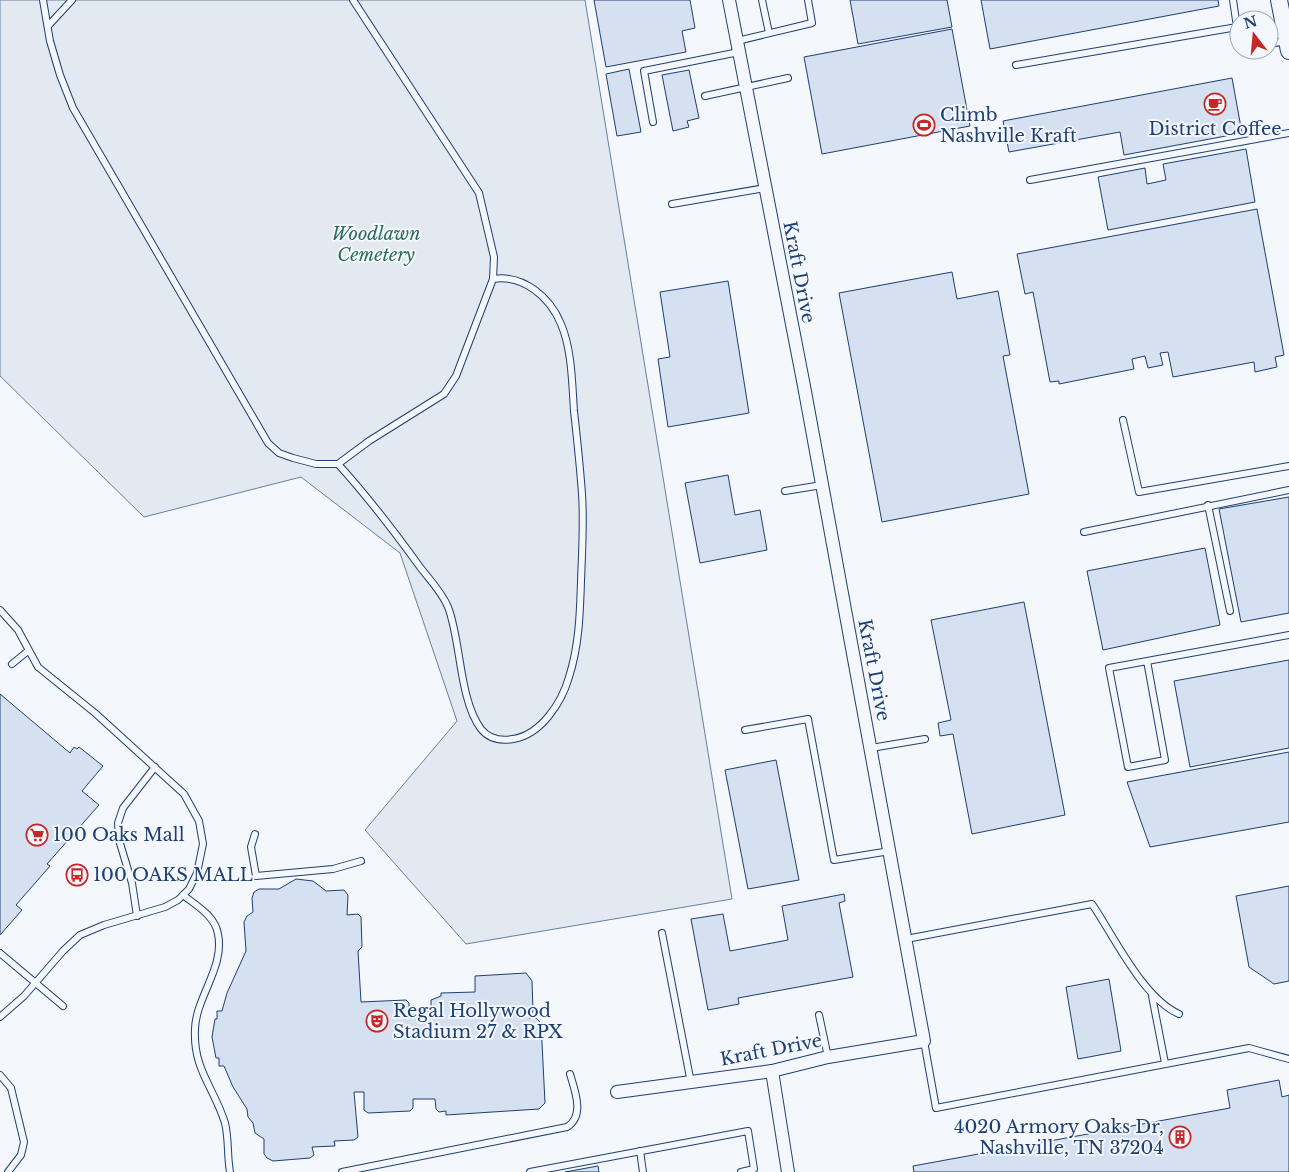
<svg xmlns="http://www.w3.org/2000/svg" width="1289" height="1172" viewBox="0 0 1289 1172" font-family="'Libre Baskerville',serif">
	<rect width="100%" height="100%" fill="#f4f7fb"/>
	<path fill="#e3e9f0" stroke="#687fa3" d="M0,0H585L732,899L466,944L365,830L457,721L400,553L301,477L144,517L0,376Z"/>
	<g fill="#d5e0f0" stroke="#1d3f73">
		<path d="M594,0H690L695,28L682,31L686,52L606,67Z"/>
		<path d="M850,0H947L952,27L858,44Z"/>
		<path d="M981,0H1218L1219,6L990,49Z"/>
		<path d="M952,29L970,126L822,154L804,57Z"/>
		<path d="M629,69L641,132L617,136L606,74Z"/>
		<path d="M689,70L699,118L687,121L689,127L673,131L662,75Z"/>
		<path d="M1232,78L1242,133L1124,155L1120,132L1009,152L1003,121Z"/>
		<path d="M1246,149L1255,202L1108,230L1098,177L1145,168L1147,184L1166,180L1163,164Z"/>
		<path d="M1257,209L1284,355L1275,357L1277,367L1255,372L1254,362L1173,377L1168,352L1160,353L1163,365L1148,368L1145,356L1132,359L1134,369L1059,384V381L1050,382L1033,292L1025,294L1017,254Z"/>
		<path d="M952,272L957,299L998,291L1010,355L1003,356L1029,494L882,522L839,293Z"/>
		<path d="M728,281L749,413L668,427L658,359L670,357L660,292Z"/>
		<path d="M728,475L735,515L760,510L767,550L700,563L685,483Z"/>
		<path d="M1289,497V613L1241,622L1219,509Z"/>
		<path d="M1205,548L1220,625L1103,650L1087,571Z"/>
		<path d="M1024,602L1065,815L972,834L953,734L940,736L938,723L951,720L931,620Z"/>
		<path d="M1289,660V748L1190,767L1174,681Z"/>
		<path d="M0,694L70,753L74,747L77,749L79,747L103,766L82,791L99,805L47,864L50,866L16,905L22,910L0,935Z"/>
		<path d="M1289,752V822L1150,847L1127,782Z"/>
		<path d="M776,760L799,880L748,889L725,770Z"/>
		<path d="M296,879L313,881L326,891L344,890L348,895L347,915L358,914L361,917L362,947L358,951L361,1002L406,1000L409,1003V1011H431V1000L441,996V993L475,992V976L526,973L532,981L533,1011L529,1018H536L541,1023L545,1103L539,1109L446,1115V1111L439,1112L436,1109L435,1099H413V1108L410,1111L368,1113L364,1110V1092H354L358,1137L354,1140L334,1141L335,1146L312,1147L314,1155L310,1158L273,1161L267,1158L264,1154V1139L255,1133L253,1123L248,1117L247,1109L233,1087L224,1066H219V1058H216L212,1037L215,1019H217V1011H222L227,993L246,951L244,922L247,916L253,912L252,898L254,892L259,889H279Z"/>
		<path d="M1289,886V981L1274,984L1249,967L1236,896Z"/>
		<path d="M844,894L845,901L839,903L853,977L738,998L739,1004L708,1010L691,919L723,914L730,951L788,940L782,906Z"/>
		<path d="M1109,979L1121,1051L1078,1059L1066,987Z"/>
		<path d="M1279,1080L1282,1097L1289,1095V1172H914L913,1166L1230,1108L1227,1090Z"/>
		<path d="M598,1166L599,1172H565Z"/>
	</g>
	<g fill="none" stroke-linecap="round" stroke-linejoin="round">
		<g stroke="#1d3f73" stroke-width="8">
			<g id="service">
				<path d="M43,0L50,41L60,75L73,108L268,443L279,453L293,458L316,464H338L369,441L444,394L456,376L493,279L494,257L479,193L353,0"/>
				<path d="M762,0L769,33"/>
				<path d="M48,26L72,0"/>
				<path d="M1237,27L1239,36"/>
				<path d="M737,41L812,23L808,0"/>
				<path d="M1269,44L1287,41"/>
				<path d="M1016,65L1237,27L1233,0"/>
				<path d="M705,96L788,78"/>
				<path d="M653,122L644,71L739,52"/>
				<path d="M1030,180L1289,133"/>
				<path d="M672,204L765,188"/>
				<path d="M1123,420L1139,492L1289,466"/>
				<path d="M338,464C368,497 394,531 420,567C429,579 442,592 448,607C461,640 459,700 481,729C489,739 501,741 513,739C541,735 562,702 569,677C579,646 580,614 581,581C582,552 584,523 582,494C580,466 577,438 574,411C572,383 572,350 561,324C550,297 523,274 493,279"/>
				<path d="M785,491L822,485"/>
				<path d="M1208,505L1230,611"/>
				<path d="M1084,532L1289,490"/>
				<path d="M0,610L18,630L38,667L95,713L184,794L199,821L203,844L197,873L189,889L178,900L165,907L104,925L80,935L63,951L24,996L0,1017"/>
				<path d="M1147,661L1165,760L1128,767L1109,668L1289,635"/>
				<path d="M12,664L28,651"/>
				<path d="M745,730L808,719L834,860L890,851"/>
				<path d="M871,748L925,739"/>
				<path d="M255,834L251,847L256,876L333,869L361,861"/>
				<path d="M183,895C197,906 215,916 218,934C225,967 196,997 195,1029C193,1070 214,1087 225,1123C229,1139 227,1156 230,1172"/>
				<path d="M137,916L132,883L119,840L118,823L123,808L155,767"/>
				<path d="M662,933L691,1083"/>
				<path d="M906,939L1092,904C1115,938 1143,998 1179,1014"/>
				<path d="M0,953L63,1006"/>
				<path d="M1152,996L1165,1063"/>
				<path d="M819,1015L828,1057"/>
				<path d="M924,1041L936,1108L1249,1048L1289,1059"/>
				<path d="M0,1075L11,1088L24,1142L21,1155L8,1172"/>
				<path d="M640,1151L643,1172"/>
				<path d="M342,1172L567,1127C585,1116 575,1091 570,1074"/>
				<path d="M530,1172L748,1131L754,1169L741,1172"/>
			</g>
		</g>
		<g stroke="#1d3f73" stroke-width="14">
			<g id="minor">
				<path d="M772,1071L788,1172"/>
				<path d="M617,1092L772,1071L828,1057L924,1041L804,386L729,0"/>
			</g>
		</g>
		<g stroke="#1d3f73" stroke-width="18">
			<path id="tertiary" d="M1279,0L1289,51"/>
		</g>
		<use href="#service" stroke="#f4f7fb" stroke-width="6"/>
		<use href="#minor" stroke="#f4f7fb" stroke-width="12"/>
		<use href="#tertiary" stroke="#f4f7fb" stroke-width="16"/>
	</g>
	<defs>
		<g id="cafe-ring" transform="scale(1.125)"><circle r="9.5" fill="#f4f7fb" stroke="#c62828" stroke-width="1.5"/><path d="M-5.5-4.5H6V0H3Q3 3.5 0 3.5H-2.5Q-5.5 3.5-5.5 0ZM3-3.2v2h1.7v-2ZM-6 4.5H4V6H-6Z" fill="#c62828"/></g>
		<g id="stadium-ring" transform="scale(1.125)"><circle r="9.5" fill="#f4f7fb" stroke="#c62828" stroke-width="1.5"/><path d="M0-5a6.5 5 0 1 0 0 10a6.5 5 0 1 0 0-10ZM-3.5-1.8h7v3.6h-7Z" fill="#c62828"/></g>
		<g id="supermarket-ring" transform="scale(1.125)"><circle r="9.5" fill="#f4f7fb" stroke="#c62828" stroke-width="1.5"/><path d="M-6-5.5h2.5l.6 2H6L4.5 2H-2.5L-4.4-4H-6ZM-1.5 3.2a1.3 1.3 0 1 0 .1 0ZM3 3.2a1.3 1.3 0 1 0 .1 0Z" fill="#c62828"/></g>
		<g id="bus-ring" transform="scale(1.125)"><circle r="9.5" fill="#f4f7fb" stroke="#c62828" stroke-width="1.5"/><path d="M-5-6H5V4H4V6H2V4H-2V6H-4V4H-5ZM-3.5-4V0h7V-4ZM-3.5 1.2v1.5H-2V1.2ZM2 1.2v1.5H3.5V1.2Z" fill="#c62828"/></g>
		<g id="theatre-ring" transform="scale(1.125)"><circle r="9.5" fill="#f4f7fb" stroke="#c62828" stroke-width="1.5"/><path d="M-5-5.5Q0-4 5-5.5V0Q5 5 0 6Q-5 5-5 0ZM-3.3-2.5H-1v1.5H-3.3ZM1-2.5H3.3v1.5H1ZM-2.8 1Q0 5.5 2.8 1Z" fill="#c62828"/></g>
		<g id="building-ring" transform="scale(1.125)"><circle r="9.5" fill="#f4f7fb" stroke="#c62828" stroke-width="1.5"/><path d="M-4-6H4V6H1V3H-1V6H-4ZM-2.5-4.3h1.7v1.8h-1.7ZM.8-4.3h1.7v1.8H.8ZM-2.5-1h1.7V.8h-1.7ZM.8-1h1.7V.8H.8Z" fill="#c62828"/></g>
	</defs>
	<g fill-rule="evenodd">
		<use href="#cafe-ring" x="1215" y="104"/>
		<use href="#stadium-ring" x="924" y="125"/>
		<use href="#supermarket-ring" x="37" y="835"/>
		<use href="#bus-ring" x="77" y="875"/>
		<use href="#theatre-ring" x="377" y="1021"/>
		<use href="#building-ring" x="1180" y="1137"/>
	</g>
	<g text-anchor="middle" stroke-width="4" stroke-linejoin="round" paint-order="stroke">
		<g font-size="18" fill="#1d3f73" stroke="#f4f7fb" text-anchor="start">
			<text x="940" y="121">Climb<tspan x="940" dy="21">Nashville Kraft</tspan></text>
			<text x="1215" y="135" text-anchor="middle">District Coffee</text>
			<text x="53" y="841">100 Oaks Mall</text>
			<text x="93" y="881">100 OAKS MALL</text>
			<text x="393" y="1017">Regal Hollywood<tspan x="393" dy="21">Stadium 27 &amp; RPX</tspan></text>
			<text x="1164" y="1133" text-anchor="end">4020 Armory Oaks Dr,<tspan x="1164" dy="21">Nashville, TN 37204</tspan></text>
		</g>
		<g font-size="18" font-style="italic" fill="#2c6c60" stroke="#f4f7fb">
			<text x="376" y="240">Woodlawn<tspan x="376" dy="21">Cemetery</tspan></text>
		</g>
		<g font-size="18" fill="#1d3f73" stroke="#f4f7fb">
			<text transform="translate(799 272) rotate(79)" y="6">Kraft Drive</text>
			<text transform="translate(874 670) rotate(79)" y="6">Kraft Drive</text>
			<text transform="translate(771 1050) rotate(-11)" y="6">Kraft Drive</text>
		</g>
	</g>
	<g transform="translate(1254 35) rotate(344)"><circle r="24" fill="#f4f7fb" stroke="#9eadc5"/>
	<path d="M0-4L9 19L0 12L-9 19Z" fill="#c62828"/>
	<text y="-8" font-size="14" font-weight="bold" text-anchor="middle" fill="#1d3f73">N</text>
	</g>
</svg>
